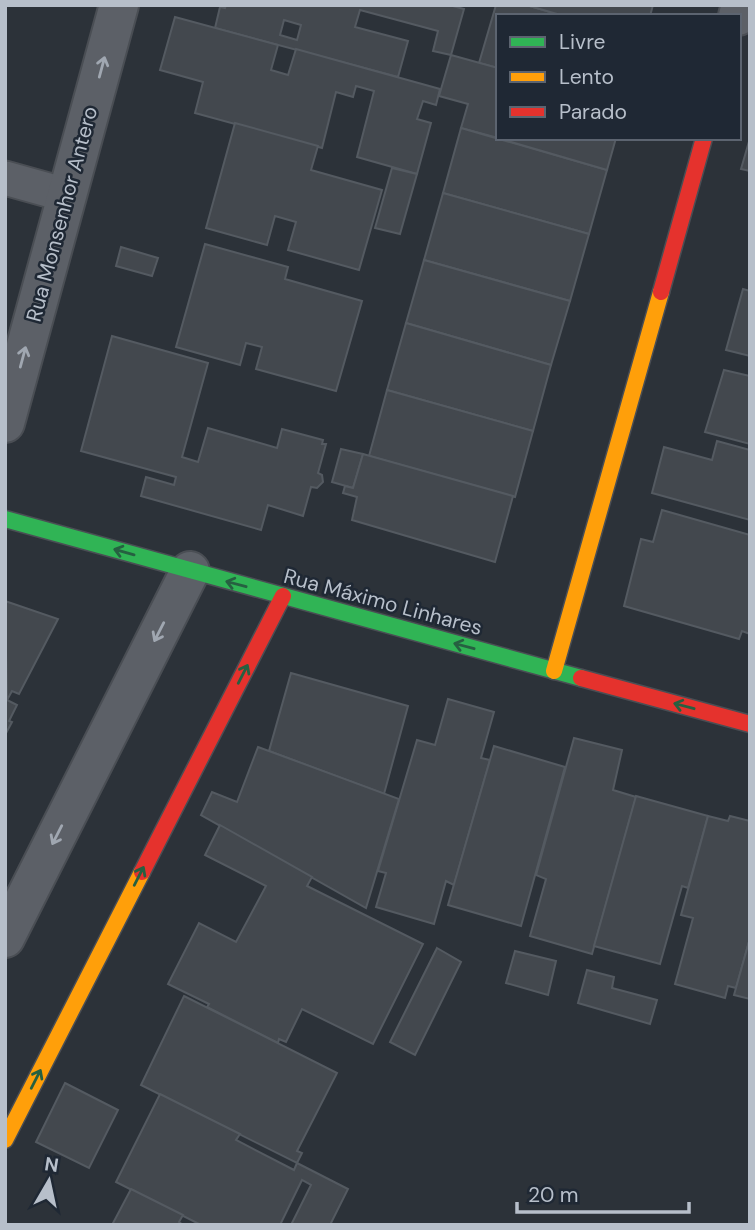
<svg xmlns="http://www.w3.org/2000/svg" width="755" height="1230" viewBox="0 0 755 1230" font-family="'DM Sans',sans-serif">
	<rect width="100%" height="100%" fill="#2c3239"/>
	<g fill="#43484e" stroke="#545a61" stroke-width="2" fill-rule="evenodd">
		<path d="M226,5H449L464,9L451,55L433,51L438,31L360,10L355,27L408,41L398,77L215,28L220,7L225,8ZM284,20L301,25L297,40L280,35Z"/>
		<path d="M496,5H526L564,16H498V68L479,63Z"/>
		<path d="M526,5H653L650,16H564Z"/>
		<path d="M175,17L278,45L271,70L288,75L296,49L440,89L436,105L423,101L417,119L431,123L417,174L357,157L374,91L356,86L353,97L336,92L322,148L195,113L203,82L160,70Z"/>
		<path d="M451,55L498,68V138L461,128L468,104L439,96Z"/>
		<path d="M235,123L318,146L311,170L382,190L359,270L288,250L296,222L275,216L267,245L206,228Z"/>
		<path d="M461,128L607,170L589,234L443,193Z"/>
		<path d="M498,138H616L607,170Z"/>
		<path d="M750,138V171L741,169Z"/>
		<path d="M392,168L417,174L400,234L375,228Z"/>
		<path d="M443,193L589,234L570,301L424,260Z"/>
		<path d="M205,244L288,267L285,279L362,301L336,391L256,369L262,347L246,343L240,365L176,347Z"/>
		<path d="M121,247L158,258L152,276L116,266Z"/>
		<path d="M424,260L570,301L551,365L406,323Z"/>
		<path d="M743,289L750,291V356L726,350Z"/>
		<path d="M406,323L551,365L533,431L387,390Z"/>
		<path d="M112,336L208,363L182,457L198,462L208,428L277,448L282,429L323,440L322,444H326L318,473L322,475L323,482L317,488L311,487L303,516L268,505L261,530L141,496L146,477L174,485L176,477L81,451Z"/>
		<path d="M724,370L750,376V444L705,432Z"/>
		<path d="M387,390L533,431L515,497L369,456Z"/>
		<path d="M717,441L750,450V520L652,493L664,447L712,460Z"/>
		<path d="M341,449L363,454L353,488L332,482Z"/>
		<path d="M363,454L513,496L495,562L352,520L357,497L343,493L345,486L353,488Z"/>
		<path d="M662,510L750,535V634L742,631L739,639L624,606L641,539L653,542Z"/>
		<path d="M5,601L58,619L19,694L12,691L7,700Z"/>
		<path d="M291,673L408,706L384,794L269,751Z"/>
		<path d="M5,699L17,705L9,721L12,722L5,735Z"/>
		<path d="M448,699L494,712L481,758L490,760L454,885L446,881L434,924L376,907L386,873L378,871L417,740L435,745Z"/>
		<path d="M574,738L622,750L613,790L636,797L592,954L530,936L546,879L536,875Z"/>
		<path d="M494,746L565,767L521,926L448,905Z"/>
		<path d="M258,747L399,799L366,908L201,815L212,792L237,802Z"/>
		<path d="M636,796L708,816L688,888L682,886L660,964L594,946Z"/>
		<path d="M708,816L728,821L730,816L750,821V938L736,988L728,986L725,998L675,984L693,918L681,915Z"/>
		<path d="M220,825L312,877L307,886L423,944L373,1044L302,1009L286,1042L279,1039L278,1043L207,1007L209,1004L168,984L199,923L236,942L266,886L205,855Z"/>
		<path d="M750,938V999L734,995Z"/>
		<path d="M437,948L461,962L415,1055L390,1042Z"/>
		<path d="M515,951L556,961L548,995L506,983Z"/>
		<path d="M587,970L614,977L612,988L657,1000L650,1024L578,1003Z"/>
		<path d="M184,996L337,1073L297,1151L302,1153L297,1163L141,1085Z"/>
		<path d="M65,1083L118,1110L89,1168L36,1142Z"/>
		<path d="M160,1094L240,1134L236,1140L294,1170L297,1163L348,1189L330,1225H291L311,1185L302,1180L280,1225H201L116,1182Z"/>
		<path d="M131,1189L183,1215L179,1222L183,1225H112Z"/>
	</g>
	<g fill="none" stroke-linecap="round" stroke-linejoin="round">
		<g stroke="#4a4e54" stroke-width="37">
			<path id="lane" d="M5,178L66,195"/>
		</g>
		<g stroke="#4a4e54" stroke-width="42">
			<g id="street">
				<path d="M738,16L741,5"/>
				<path d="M5,423L119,5"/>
				<path d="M5,938L190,571"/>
			</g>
		</g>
		<g stroke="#4a4e54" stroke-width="19">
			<path id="fast" d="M5,519L581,678"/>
		</g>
		<g stroke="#4a4e54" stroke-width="19">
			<g id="slow">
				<path d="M554,671L661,292"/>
				<path d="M5,1140L142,872"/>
			</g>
		</g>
		<g stroke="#4a4e54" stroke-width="19">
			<g id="jam">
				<path d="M661,292L704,138"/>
				<path d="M581,678L750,724"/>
				<path d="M142,872L283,596"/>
			</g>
		</g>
		<use href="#lane" stroke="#5c6067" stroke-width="33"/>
		<use href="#street" stroke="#5c6067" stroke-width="38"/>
		<use href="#fast" stroke="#30b455" stroke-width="16"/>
		<use href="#slow" stroke="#ff9f0a" stroke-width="16"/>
		<use href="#jam" stroke="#e5322d" stroke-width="16"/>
	</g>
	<defs><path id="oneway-shaft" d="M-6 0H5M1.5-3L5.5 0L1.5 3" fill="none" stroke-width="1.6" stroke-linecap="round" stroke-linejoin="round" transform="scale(1.75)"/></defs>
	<g stroke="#a0a7b1">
		<use href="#oneway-shaft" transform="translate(102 67) rotate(-75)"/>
		<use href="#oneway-shaft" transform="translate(23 357) rotate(-75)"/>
		<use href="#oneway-shaft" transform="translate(159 632) rotate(117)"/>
		<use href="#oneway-shaft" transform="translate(57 835) rotate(117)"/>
	</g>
	<g stroke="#266041">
		<use href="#oneway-shaft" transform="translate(124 552) rotate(-164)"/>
		<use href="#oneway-shaft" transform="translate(236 584) rotate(-165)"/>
		<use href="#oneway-shaft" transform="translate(464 646) rotate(-165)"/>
		<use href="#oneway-shaft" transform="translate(243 674) rotate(-63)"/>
		<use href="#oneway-shaft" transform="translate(684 706) rotate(-165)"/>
		<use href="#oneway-shaft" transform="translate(139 876) rotate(-63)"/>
		<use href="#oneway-shaft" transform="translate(36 1079) rotate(-63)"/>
	</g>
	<g text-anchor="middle" stroke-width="5" stroke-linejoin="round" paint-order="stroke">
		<g font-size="21" fill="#b7bfca" stroke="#1f2834">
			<text transform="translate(62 214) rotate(-75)" y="7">Rua Monsenhor Antero</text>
			<text transform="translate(383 602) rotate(15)" y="7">Rua Máximo Linhares</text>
		</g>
	</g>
	<rect width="755" height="1230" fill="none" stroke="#b7bfca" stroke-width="14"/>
	<rect x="496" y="14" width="245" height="126" fill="#1f2834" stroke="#5c6470" stroke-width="2"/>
	<rect x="510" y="37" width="35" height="10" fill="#30b455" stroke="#5c6470" stroke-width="2"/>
	<text x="559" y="49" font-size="21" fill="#b7bfca">Livre</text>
	<rect x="510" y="72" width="35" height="10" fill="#ff9f0a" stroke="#5c6470" stroke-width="2"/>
	<text x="559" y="84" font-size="21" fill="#b7bfca">Lento</text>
	<rect x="510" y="107" width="35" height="10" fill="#e5322d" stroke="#5c6470" stroke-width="2"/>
	<text x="559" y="119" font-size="21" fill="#b7bfca">Parado</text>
	<g transform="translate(49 1181) rotate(9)" stroke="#1f2834" stroke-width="5" paint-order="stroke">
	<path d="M0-5L12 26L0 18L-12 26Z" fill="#b7bfca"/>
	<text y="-10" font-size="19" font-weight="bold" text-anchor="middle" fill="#b7bfca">N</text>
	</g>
	<path d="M517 1202v10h172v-10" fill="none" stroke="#b7bfca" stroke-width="3.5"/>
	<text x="528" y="1202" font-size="21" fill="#b7bfca" stroke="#1f2834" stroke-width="5" paint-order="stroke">20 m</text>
</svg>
